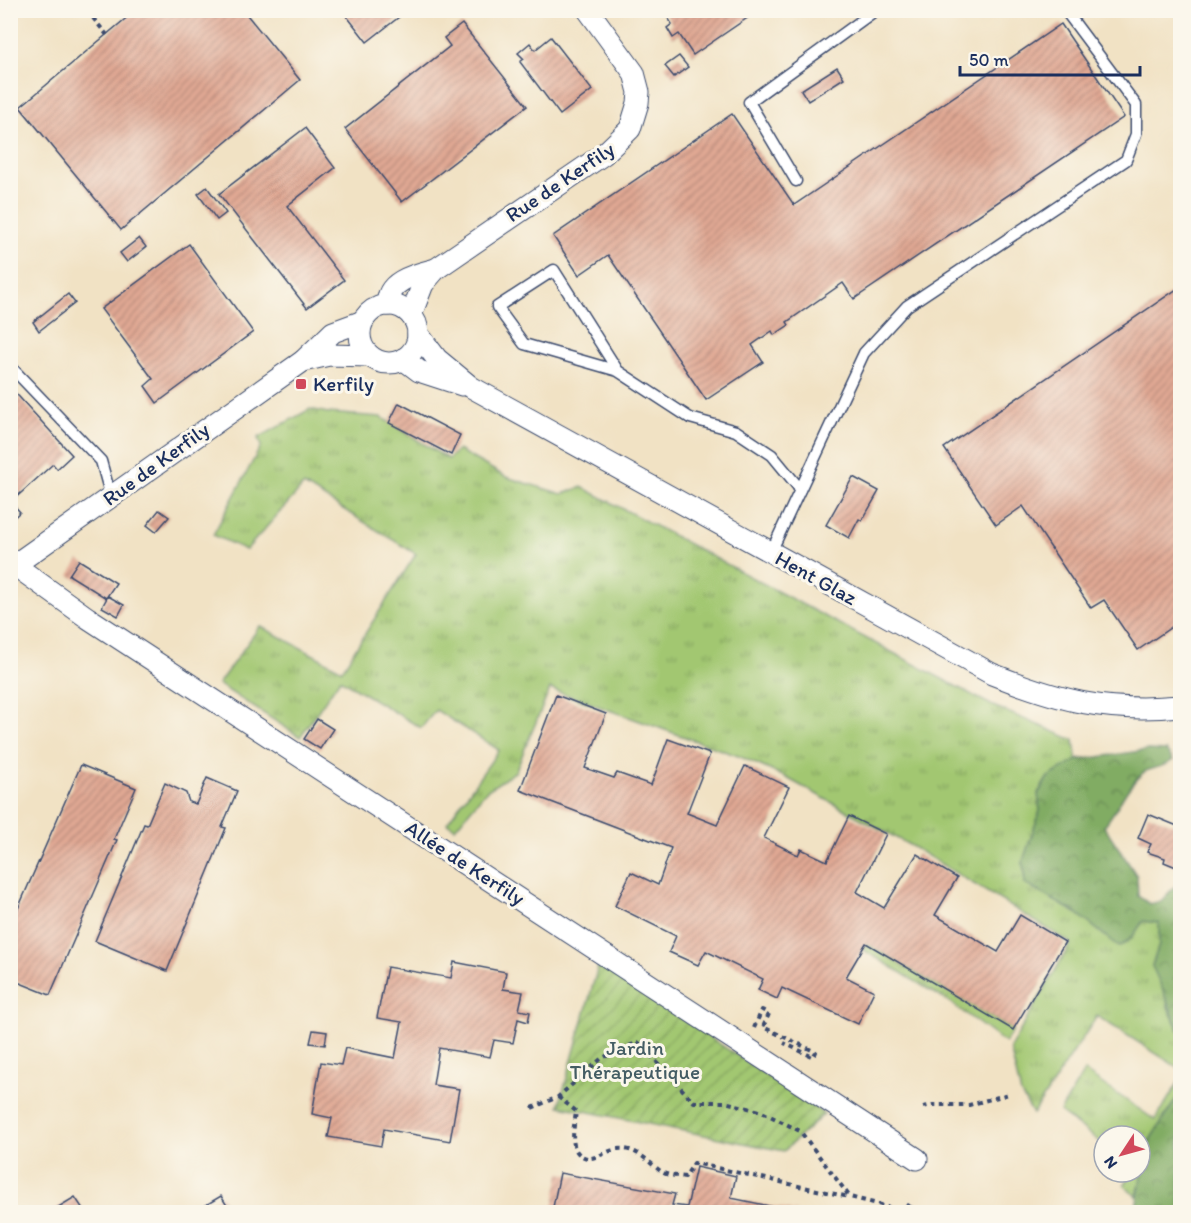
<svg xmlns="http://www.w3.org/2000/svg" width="1191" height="1223" viewBox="0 0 1191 1223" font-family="Itim,sans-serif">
	<defs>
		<pattern id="grass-tufts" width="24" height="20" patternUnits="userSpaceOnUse" patternTransform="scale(1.5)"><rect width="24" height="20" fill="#a2c771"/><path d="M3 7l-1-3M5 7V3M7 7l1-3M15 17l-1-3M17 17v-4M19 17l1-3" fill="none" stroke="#83a260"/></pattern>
		<pattern id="forest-crowns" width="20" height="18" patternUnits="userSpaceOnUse" patternTransform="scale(1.5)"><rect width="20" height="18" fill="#81ac63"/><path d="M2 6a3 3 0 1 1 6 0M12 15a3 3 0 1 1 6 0" fill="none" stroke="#698c55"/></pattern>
		<pattern id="garden-furrows" width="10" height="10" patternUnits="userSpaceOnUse" patternTransform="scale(1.5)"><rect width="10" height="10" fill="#a2c771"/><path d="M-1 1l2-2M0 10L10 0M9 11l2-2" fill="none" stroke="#83a260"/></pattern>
		<pattern id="building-hatch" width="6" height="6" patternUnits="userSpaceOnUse" patternTransform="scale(1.5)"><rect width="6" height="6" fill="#e0a893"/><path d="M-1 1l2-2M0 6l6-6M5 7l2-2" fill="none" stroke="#b5897b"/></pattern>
	</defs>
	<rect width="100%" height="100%" fill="#fbf7ec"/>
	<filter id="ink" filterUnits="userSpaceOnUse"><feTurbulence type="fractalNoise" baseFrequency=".0167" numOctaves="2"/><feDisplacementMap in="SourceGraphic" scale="12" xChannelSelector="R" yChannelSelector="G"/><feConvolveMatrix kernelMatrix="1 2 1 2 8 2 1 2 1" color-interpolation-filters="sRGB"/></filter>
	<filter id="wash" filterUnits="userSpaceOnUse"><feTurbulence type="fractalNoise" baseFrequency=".008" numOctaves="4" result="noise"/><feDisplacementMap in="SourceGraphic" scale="24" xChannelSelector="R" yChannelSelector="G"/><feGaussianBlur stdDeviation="1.35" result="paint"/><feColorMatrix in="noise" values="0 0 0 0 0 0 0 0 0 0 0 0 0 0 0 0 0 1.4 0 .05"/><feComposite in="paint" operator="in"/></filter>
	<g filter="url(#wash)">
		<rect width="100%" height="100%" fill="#f1e2c4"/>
		<g fill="url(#grass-tufts)" stroke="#5e7b68" stroke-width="1.5">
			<path d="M310,409L328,413L381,417L448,459L458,450L506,477L562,494L582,487L993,706L1074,740L1077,760L1048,777L1038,793L1040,811L1023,861L1025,884L1078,914L1119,947L1131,939L1143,921L1159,923V945L1152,966L1165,991L1168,1007L1180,1033V1069L1097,1016L1033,1114L1021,1094L1010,1048L1071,943L913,847L785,777L741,757L550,689L515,772L486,791L455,828L447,823L499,750L436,710L421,728L340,679L300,737L218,684L260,626L342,670L416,554L304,485L246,550L213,535L261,446L258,438Z"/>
			<path d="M866,943L1013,1030L1005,1043L951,1003L862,949Z"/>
			<path d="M1084,1071L1155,1120L1180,1080V1093L1148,1143L1137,1197L1124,1185L1133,1172H1140V1136H1104V1145L1060,1112Z"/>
		</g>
		<g fill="url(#forest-crowns)" stroke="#4e6e60" stroke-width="1.5">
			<path d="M1148,750L1166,751L1173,760C1162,769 1151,767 1143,773C1126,787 1118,809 1104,826L1137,876L1138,896L1150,904L1161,901L1180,881V1033C1170,1010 1163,988 1152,966L1159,945V923L1143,921L1131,939L1119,947L1078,914L1025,884L1023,861L1040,811L1038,794L1048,777L1077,760Z"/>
			<path d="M1180,1093V1212H1135L1148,1143Z"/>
		</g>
		<path fill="url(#garden-furrows)" stroke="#5e7b68" stroke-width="1.5" d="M599,963L824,1114L784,1151L559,1106Z"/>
		<g id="blocks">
			<g fill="url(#building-hatch)">
				<path d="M136,10H243L300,80L121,230L20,107Z"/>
				<path d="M342,10H408L367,42Z"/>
				<path d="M663,10H759L693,55L679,34L673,38L667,28L672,24Z"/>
				<path d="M462,24L527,106L402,202L345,129L450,46L444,38Z"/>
				<path d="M1061,24L1124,117L854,299L843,283L787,322L789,325L774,335L772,331L752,345L763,362L706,400L608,255L579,275L553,236L732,114L794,205Z"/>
				<path d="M551,37L592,90L560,115L520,62L524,59L518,53L530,43L535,50Z"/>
				<path d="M679,56L688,67L674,77L665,66Z"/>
				<path d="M837,67L844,78L808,101L801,90Z"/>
				<path d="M305,128L335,168L287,206L344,280L307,308L219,194Z"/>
				<path d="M207,187L226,213L217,220L198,194Z"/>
				<path d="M139,238L146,247L127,262L120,253Z"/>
				<path d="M189,244L253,332L157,403L145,386L153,379L101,309Z"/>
				<path d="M1180,287V621L1138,650L1104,600L1091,608L1023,506L996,525L944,448Z"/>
				<path d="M68,294L75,303L39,331L33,322Z"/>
				<path d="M10,387L72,455L57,469L53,464L11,502L20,512L10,521Z"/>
				<path d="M399,403L460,435L451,455L389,423Z"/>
				<path d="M853,477L879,491L862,521L859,519L849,538L826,525Z"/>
				<path d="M159,510L169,517L156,532L147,525Z"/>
				<path d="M79,560L116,583L106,598L69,575Z"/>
				<path d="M108,596L124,605L118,616L102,607Z"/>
				<path d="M556,695L606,714L585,768L614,778L617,773L651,785L668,739L710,754L687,813L717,825L745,766L789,787L764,838L798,855L801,849L827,861L849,816L886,834L857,892L884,908L917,854L957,878L935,915L998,952L1020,915L1065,942L1013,1030L866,943L846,977L874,991L858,1024L782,988L777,999L758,990L763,979L706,951L698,965L669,952L676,936L615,906L631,872L658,885L671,848L520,790Z"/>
				<path d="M317,719L333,729L320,749L304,739Z"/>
				<path d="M81,765L136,788L114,839L117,840L50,995L10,979V927Z"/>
				<path d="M207,778L237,791L222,827L226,828L167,971L95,941L144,824L147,825L165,783L186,793L189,802L196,804Z"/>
				<path d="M1148,814L1180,827V865L1177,864L1176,867L1164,862L1165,858L1147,852L1151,844L1138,838Z"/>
				<path d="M454,962L506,972L503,989L523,992L519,1010L530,1012L528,1022L518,1019L513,1043L494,1040L490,1057L439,1048L433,1085L459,1089L450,1141L384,1129L381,1146L328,1137L332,1118L312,1114L321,1062L341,1065L345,1048L395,1058L402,1022L377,1018L387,967L451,978Z"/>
				<path d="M313,1030L327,1032L325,1045L310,1043Z"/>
				<path d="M696,1167L736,1176L731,1198L798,1212H552L560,1173L675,1194L672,1205L687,1207Z"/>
				<path d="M221,1196L231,1212H194Z"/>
				<path d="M75,1197L85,1212H50Z"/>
				<path d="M907,1204L917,1209L915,1212H902Z"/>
			</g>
		</g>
	</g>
	<g filter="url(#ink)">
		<use href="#blocks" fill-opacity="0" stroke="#3b4a6d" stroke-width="1.5"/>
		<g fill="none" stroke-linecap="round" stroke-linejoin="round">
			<g stroke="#3b4a6d" stroke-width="13">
				<g id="service">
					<path d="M796,181L749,102L876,10"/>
					<path d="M10,366L101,461L111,497"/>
					<path d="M618,371L554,270L497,307L524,344L618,371L690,418L736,431L772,455L800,489"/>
					<path d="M771,552L864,353L907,306L1126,160L1136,134V105L1065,10"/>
				</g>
			</g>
			<g stroke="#3b4a6d" stroke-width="23">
				<g id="minor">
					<path d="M388,305C385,280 418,274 436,269"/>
					<circle cx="389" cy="334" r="29"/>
					<path d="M411,315L423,284L436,269L604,154L630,129L638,103L639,92L634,73L588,10"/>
					<path d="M418,334L437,359L471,387L992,674C1060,701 1107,713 1180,706"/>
					<path d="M403,359L419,371L462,385"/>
					<path d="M303,361L329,355L370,356"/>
					<path d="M10,562L88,618L917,1159"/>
					<path d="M10,568L303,361L333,332L363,321"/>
				</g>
			</g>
			<g stroke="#3b4a6d" stroke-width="4" stroke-dasharray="4.5 4.5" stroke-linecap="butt">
				<path d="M93,18L107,35"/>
				<path d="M769,1014L763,1027L816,1052L813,1057L784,1043"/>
				<path d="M754,1028L762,1010L768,1013"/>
				<path d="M558,1097L576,1111C575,1123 569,1143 578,1153C591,1166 604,1150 618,1149C637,1147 649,1163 662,1172C668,1176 678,1176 685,1177L694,1163L849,1197"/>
				<path d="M923,1107L933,1105H969L1009,1094"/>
				<path d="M532,1108L558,1097L602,1058L638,1042L694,1102H725L760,1111L800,1131L850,1197L889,1207"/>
			</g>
			<use href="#service" stroke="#fff" stroke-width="10"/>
			<use href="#minor" stroke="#fff" stroke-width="21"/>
		</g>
	</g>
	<rect fill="#d1495b" stroke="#fbf7ec" stroke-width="2" x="295" y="378" width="12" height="12" rx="3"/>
	<g text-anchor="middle" stroke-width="6" stroke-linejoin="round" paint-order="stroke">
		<g font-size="21" fill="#1b2f5e" stroke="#fbf7ec">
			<text transform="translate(560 182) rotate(-34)" y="7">Rue de Kerfily</text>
			<text transform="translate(156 464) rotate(-36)" y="7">Rue de Kerfily</text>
			<text transform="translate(816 578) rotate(29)" y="7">Hent Glaz</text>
			<text transform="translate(465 863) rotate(33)" y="7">Allée de Kerfily</text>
		</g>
		<g font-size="21" fill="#1b2f5e" stroke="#fbf7ec" text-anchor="start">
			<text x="313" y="391">Kerfily</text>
		</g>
		<g font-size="21" fill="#445d64" stroke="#fbf7ec">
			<text x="635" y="1055">Jardin<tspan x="635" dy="24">Thérapeutique</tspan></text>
		</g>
	</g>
	<rect width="1191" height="1223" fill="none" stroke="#fbf7ec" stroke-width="36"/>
	<g transform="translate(1122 1154) rotate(234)"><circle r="28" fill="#fbf7ec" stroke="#a1a7b3" stroke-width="1.5"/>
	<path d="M0-4.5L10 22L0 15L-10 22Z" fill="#d1495b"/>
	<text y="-9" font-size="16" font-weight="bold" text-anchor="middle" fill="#1b2f5e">N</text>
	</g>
	<path d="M960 66v9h180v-9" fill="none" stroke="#1b2f5e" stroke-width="3"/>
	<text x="969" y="66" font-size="18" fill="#1b2f5e" stroke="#fbf7ec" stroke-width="4.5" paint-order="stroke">50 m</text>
</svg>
